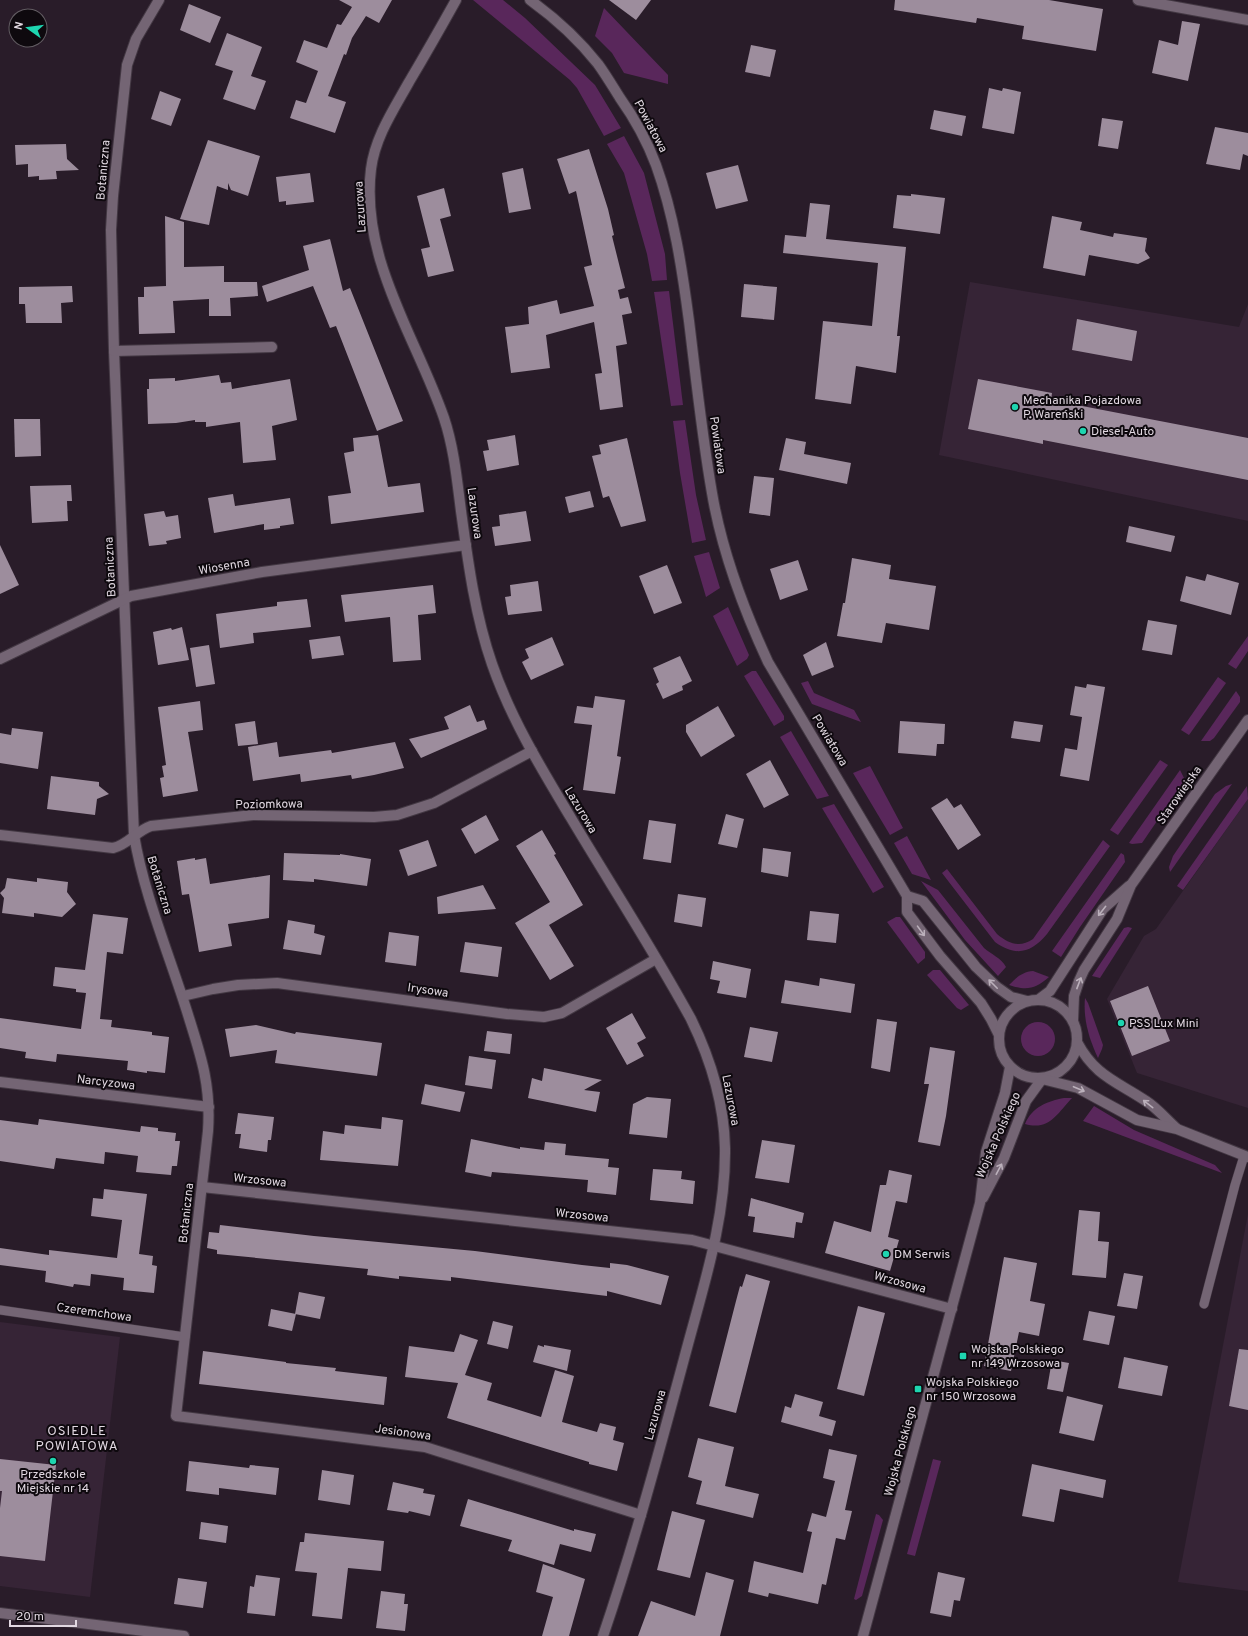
<svg xmlns="http://www.w3.org/2000/svg" width="1248" height="1636" viewBox="0 0 1248 1636" font-family="Overpass,sans-serif">
	<rect width="100%" height="100%" fill="#291c29"/>
	<g fill="#362436">
		<path d="M970,282L1239,327L1248,304V521L939,455Z"/>
		<path d="M1248,799V1108L1137,1073L1107,999L1144,936L1156,929Z"/>
		<path d="M1248,1214V1591L1178,1582Z"/>
		<path d="M0,1322L120,1337L90,1597L0,1586Z"/>
	</g>
	<g fill="#59275b">
		<path d="M473,0H503L525,18L595,85L621,128L604,136L577,88L570,80Z"/>
		<path d="M604,8L668,75V84L624,73L612,53L595,36Z"/>
		<path d="M624,136L644,173L665,254L667,280L652,281L647,254L624,173L607,144Z"/>
		<path d="M669,291L683,405L671,406L654,292Z"/>
		<path d="M685,420L696,495L706,540L692,543L680,473L673,421Z"/>
		<path d="M709,552L720,588L706,597L694,556Z"/>
		<path d="M728,607L749,655L747,659L737,666L713,616Z"/>
		<path d="M1248,636V651L1236,669L1228,664Z"/>
		<path d="M752,671H756L784,716V720L774,726L744,676Z"/>
		<path d="M1218,677L1226,683L1189,735L1181,730Z"/>
		<path d="M808,681L814,693L854,710L861,722L812,704L801,683Z"/>
		<path d="M1236,691L1240,697V702L1214,738L1210,741H1201Z"/>
		<path d="M791,731L829,796L817,799L780,737Z"/>
		<path d="M1160,760L1168,765L1118,835L1110,830Z"/>
		<path d="M870,766L903,828L890,835L853,773Z"/>
		<path d="M1180,770L1184,778L1183,783L1142,843L1132,844L1129,843Z"/>
		<path d="M1232,784L1170,872L1169,867L1173,856L1215,794L1226,786Z"/>
		<path d="M1247,786L1248,799L1183,890L1177,886Z"/>
		<path d="M834,804L884,887L873,893L822,808Z"/>
		<path d="M907,836L931,880L912,874L894,843Z"/>
		<path d="M1103,840L1110,846L1047,934C1031,953 1016,957 995,942L942,873L947,869L997,934C1009,944 1020,948 1033,939Z"/>
		<path d="M1121,853L1124,855L1125,862L1080,927L1061,957L1052,951Z"/>
		<path d="M921,881L938,890L984,948C991,954 1001,958 1006,967L998,976L965,940Z"/>
		<path d="M896,917H900L925,952V958L918,964L887,922Z"/>
		<path d="M1128,927L1132,928L1100,978L1092,976L1124,928Z"/>
		<path d="M933,970H940L969,1005L961,1010L957,1008L927,975Z"/>
		<path d="M1033,971L1049,977C1035,989 1027,991 1009,985C1017,977 1022,972 1033,971Z"/>
		<path d="M1085,998L1088,1003L1103,1045L1102,1049L1098,1058C1089,1039 1083,1019 1085,998Z"/>
		<circle cx="1038" cy="1039" r="17"/>
		<path d="M1064,1098H1072C1057,1114 1049,1131 1025,1124C1032,1107 1048,1101 1064,1098Z"/>
		<path d="M1094,1106L1134,1130L1215,1165L1222,1173L1083,1121Z"/>
		<path d="M933,1459L941,1461L915,1556L907,1554Z"/>
		<path d="M876,1514L879,1515L883,1520L862,1596L856,1600L854,1599Z"/>
	</g>
	<g fill="#9d8d9d">
		<path d="M339,0H392L379,23L366,16L352,38L346,55L344,54L328,96L346,102L335,133L290,118L296,100L306,103L318,71L296,62L304,40L327,48L337,24L341,25L352,7Z"/>
		<path d="M609,0H651L636,20Z"/>
		<path d="M895,0H1049L1103,9L1096,51L1022,39L1024,26L977,18L976,23L894,10Z"/>
		<path d="M189,4L221,17L210,43L180,30Z"/>
		<path d="M1182,21L1200,24L1188,81L1152,73L1159,40L1178,45Z"/>
		<path d="M227,33L262,47L251,76L266,81L255,110L223,99L233,71L215,65Z"/>
		<path d="M751,45L776,50L770,77L745,72Z"/>
		<path d="M989,88L1002,91L1003,88L1021,92L1014,134L982,128Z"/>
		<path d="M160,91L181,99L171,126L151,119Z"/>
		<path d="M934,110L966,116L962,136L930,129Z"/>
		<path d="M1102,118L1123,121L1118,149L1098,146Z"/>
		<path d="M1215,127L1248,133V156L1243,154L1240,170L1206,164Z"/>
		<path d="M208,140L260,156L248,196L231,190L228,183V190L217,186L209,225L180,219Z"/>
		<path d="M66,144L67,159L79,170L56,171L57,179L39,180V176L28,177V164L16,165L15,145Z"/>
		<path d="M589,149L608,209L614,235L612,236L625,288L618,290L620,299L628,297L632,313L622,315L627,344L616,346L623,407L600,410L595,374L602,373L594,322L546,335L550,368L511,373L505,327L529,324L528,307L557,300L560,314L594,306L584,267L592,265L576,191L569,194L557,159Z"/>
		<path d="M738,165L748,201L716,209L706,173Z"/>
		<path d="M523,168L531,209L509,213L502,173Z"/>
		<path d="M310,173L314,202L286,205V201L279,202L276,177Z"/>
		<path d="M444,188L451,216L440,219L454,271L428,277L421,249L430,247L417,196Z"/>
		<path d="M911,194L945,198L940,234L893,228L897,195L911,196Z"/>
		<path d="M810,203L830,205L826,239L906,247L897,336H900L896,373L856,366L851,404L815,399L823,321L872,326L878,263L783,253L785,235L806,237Z"/>
		<path d="M165,216L184,222V267L224,266V282H257L258,296L230,298L231,316H209V299L173,301L175,333L139,334L138,297H144V287L166,286Z"/>
		<path d="M1052,216L1082,222L1080,230L1113,237L1114,233L1147,238L1145,251L1150,258L1138,264L1089,255L1085,276L1043,268Z"/>
		<path d="M330,239L343,291L350,288L403,421L377,431L336,326L330,328L313,286L267,302L262,286L309,270L303,246Z"/>
		<path d="M744,284L777,287L774,320L741,317Z"/>
		<path d="M72,286L73,302L61,303L62,323H26L25,304H19V287Z"/>
		<path d="M1077,319L1137,331L1132,361L1072,350Z"/>
		<path d="M219,375L221,383L231,382L232,389L290,379L297,420L272,426L276,460L243,463L240,422L206,427V422H195V420L176,423L148,424L147,389H149V379L175,378V381Z"/>
		<path d="M978,379L1052,393L1051,400L1248,438V480L1043,440V444L968,429Z"/>
		<path d="M14,419H40L41,456L15,457Z"/>
		<path d="M378,435L388,487L420,483L424,512L331,524L328,496L351,493L344,453L354,451L353,438Z"/>
		<path d="M515,435L519,465L487,471L483,451L489,450L487,440Z"/>
		<path d="M627,438L646,521L621,527L609,496L603,498L592,456L601,454L599,445Z"/>
		<path d="M786,438L806,442L804,454L851,463L847,484L779,470Z"/>
		<path d="M754,476L774,478L770,516L749,513Z"/>
		<path d="M71,485L72,501H67L68,521L32,523L30,486Z"/>
		<path d="M590,491L594,507L569,513L565,497Z"/>
		<path d="M233,494L235,506L290,498L294,524L280,526V528L264,530V524L214,533L208,498Z"/>
		<path d="M164,511L166,517L178,515L181,538L166,541L167,544L149,546L144,514Z"/>
		<path d="M526,511L531,541L495,546L492,527L500,526L499,515Z"/>
		<path d="M1129,526L1175,536L1171,552L1126,542Z"/>
		<path d="M0,545L19,585L0,594Z"/>
		<path d="M852,558L891,565L889,579L936,586L929,630L886,623L882,643L837,636L843,603H845Z"/>
		<path d="M798,560L808,590L780,600L770,569Z"/>
		<path d="M667,565L682,603L654,614L639,576Z"/>
		<path d="M1207,574L1239,583L1231,615L1180,601L1186,576L1205,581Z"/>
		<path d="M538,581L542,611L508,615L505,597L511,596L510,585Z"/>
		<path d="M433,585L436,613L418,615L421,660L393,662L390,617L345,622L341,595Z"/>
		<path d="M307,599L311,627L253,633L254,643L220,648L216,614L277,606V602Z"/>
		<path d="M1148,620L1177,625L1172,655L1142,650Z"/>
		<path d="M182,627L189,660L158,665L153,632L171,628L172,630Z"/>
		<path d="M340,636L344,655L312,659L309,640Z"/>
		<path d="M552,637L564,665L531,680L522,662L529,658L525,649Z"/>
		<path d="M826,642L834,667L812,676L803,655Z"/>
		<path d="M209,645L215,684L196,687L190,648Z"/>
		<path d="M680,656L692,681L682,686L683,690L663,699L656,684L659,682L653,668Z"/>
		<path d="M1087,684L1105,687L1089,781L1060,776L1065,748L1077,750L1082,717L1070,715L1075,686L1086,688Z"/>
		<path d="M595,696L625,700L617,756L621,757L615,794L583,790L592,725L574,723L577,706L593,708Z"/>
		<path d="M200,701L203,730L188,732L198,791L163,797L160,778L164,777L162,766L166,765L158,707Z"/>
		<path d="M470,705L477,722L484,720L487,729L421,758L409,739L449,729L444,717Z"/>
		<path d="M718,706L735,736L701,757L686,732V725Z"/>
		<path d="M255,721L258,744L238,746L235,724Z"/>
		<path d="M900,721L945,724L944,744H937L936,756L898,753Z"/>
		<path d="M1014,721L1043,725L1040,742L1011,738Z"/>
		<path d="M12,728L43,732L38,769L0,763V733L11,735Z"/>
		<path d="M277,742L279,757L331,750L332,753L395,742L404,768L374,775L352,779L351,775L301,782L300,774L253,781L248,747Z"/>
		<path d="M770,760L789,795L764,808L746,774Z"/>
		<path d="M51,776L99,782V786L109,794L97,799L95,815L47,809Z"/>
		<path d="M947,798L954,808L961,804L981,835L958,850L931,808Z"/>
		<path d="M726,814L744,819L737,848L718,844Z"/>
		<path d="M486,815L499,840L475,854L461,829Z"/>
		<path d="M649,820L676,824L671,863L643,859Z"/>
		<path d="M542,830L556,854L554,855L583,905L549,925L574,966L550,980L515,923L550,902L516,846Z"/>
		<path d="M428,840L437,866L408,876L399,850Z"/>
		<path d="M763,848L791,852L788,877L761,872Z"/>
		<path d="M284,853L340,855V854L371,859L367,886L314,879V882L283,880Z"/>
		<path d="M195,858V860L206,858L210,884L270,875L269,918L228,924L232,946L199,952L189,894L182,895L177,861Z"/>
		<path d="M7,878L37,882V878L68,882L67,892L76,904L62,917L34,913V917L2,913L4,898L0,893L5,888Z"/>
		<path d="M483,885L496,909L438,914L437,897Z"/>
		<path d="M678,894L706,898L702,927L674,922Z"/>
		<path d="M810,911L839,914L836,943L807,940Z"/>
		<path d="M93,914L128,918L123,954L107,952L100,1019L112,1020L111,1027L152,1032V1035L169,1037L165,1073L147,1071V1073L127,1070L128,1061L57,1054L56,1062L25,1058L26,1052L0,1048V1018L81,1029L86,993L76,992V989L53,986L55,967L85,970Z"/>
		<path d="M288,920L315,925L314,933L325,936L321,955L283,949Z"/>
		<path d="M389,932L419,936L416,966L385,962Z"/>
		<path d="M465,942L502,947L498,977L460,972Z"/>
		<path d="M713,961L751,969L746,998L717,993L720,981L710,979Z"/>
		<path d="M820,978L855,984L851,1013L781,1003L785,980L819,986Z"/>
		<path d="M1148,986L1170,1041L1132,1056L1110,1001Z"/>
		<path d="M632,1013L646,1038L637,1043L644,1056L627,1065L606,1028Z"/>
		<path d="M877,1019L897,1022L890,1072L871,1068Z"/>
		<path d="M256,1025L295,1034L296,1032L382,1043L377,1076L275,1063L277,1050L230,1057L225,1029Z"/>
		<path d="M750,1027L778,1032L772,1062L744,1057Z"/>
		<path d="M487,1031L512,1034L510,1054L484,1051Z"/>
		<path d="M930,1047L955,1051L946,1116L940,1146L918,1142L929,1084H924Z"/>
		<path d="M469,1056L496,1060L492,1089L465,1085Z"/>
		<path d="M544,1068L602,1080L584,1090L600,1092L596,1112L528,1098L532,1078L542,1081Z"/>
		<path d="M425,1084L465,1092L460,1112L421,1104Z"/>
		<path d="M647,1097L671,1099L667,1138L629,1134L633,1104Z"/>
		<path d="M238,1113L274,1117L271,1140H268L267,1152L239,1148L241,1134H235Z"/>
		<path d="M382,1117L403,1120L398,1166L320,1160L323,1131L344,1134L345,1125L381,1129Z"/>
		<path d="M39,1119L140,1132L141,1126L158,1128V1131L176,1133L175,1141H180L177,1166H172L171,1175L136,1172L138,1156L105,1152L104,1164L56,1158L54,1169L0,1161V1120L38,1125Z"/>
		<path d="M471,1139L520,1149V1147L544,1150L545,1142L566,1144L565,1155L609,1159L608,1167L619,1168L616,1195L587,1192L588,1180L492,1172L491,1177L465,1172Z"/>
		<path d="M762,1140L795,1145L789,1183L755,1178Z"/>
		<path d="M653,1169L682,1171L681,1179L695,1181L693,1204L650,1200Z"/>
		<path d="M889,1170L912,1175L907,1203L896,1201L888,1237L899,1240L890,1271L825,1253L834,1221L871,1232L880,1185H886Z"/>
		<path d="M104,1189L147,1194L139,1254L153,1256L152,1265L157,1266L154,1293L123,1290L124,1278L91,1274L90,1286L74,1284L73,1287L45,1282L46,1271L0,1265V1248L49,1255V1250L117,1258L122,1220L91,1216L93,1198L103,1199Z"/>
		<path d="M751,1198L804,1213L802,1223L796,1222L794,1238L753,1232L755,1217L748,1216Z"/>
		<path d="M1079,1210L1100,1212L1098,1241L1109,1242L1106,1278L1072,1275Z"/>
		<path d="M220,1225L314,1236L475,1251L582,1265L610,1268V1263L627,1265L669,1276L661,1305L607,1291V1296L451,1277V1281L399,1276V1279L367,1275L368,1269L217,1254V1250L207,1248L209,1232L219,1233Z"/>
		<path d="M1004,1257L1037,1263L1030,1301L1045,1304L1039,1336L1019,1332L1011,1371L984,1366Z"/>
		<path d="M1124,1273L1143,1276L1137,1309L1117,1306Z"/>
		<path d="M746,1274L770,1281L736,1413L709,1406L736,1301L740,1286L742,1287Z"/>
		<path d="M299,1292L325,1297L320,1319L295,1314Z"/>
		<path d="M858,1306L885,1313L864,1396L837,1389Z"/>
		<path d="M271,1309L296,1314L292,1331L268,1326Z"/>
		<path d="M1089,1311L1115,1316L1109,1345L1083,1340Z"/>
		<path d="M493,1321L513,1326L508,1349L487,1344Z"/>
		<path d="M460,1334L478,1340L465,1375L492,1383L487,1400L541,1417L555,1370L574,1376L562,1422L597,1432L600,1423L616,1427L613,1440L624,1443L617,1471L589,1464V1462L447,1418L458,1383L405,1377L409,1346L454,1352Z"/>
		<path d="M538,1345L544,1347V1345L571,1350L567,1371L533,1362Z"/>
		<path d="M1239,1349L1248,1350V1410L1229,1406Z"/>
		<path d="M203,1351L286,1362V1363L336,1368L335,1371L387,1377L384,1405L199,1384Z"/>
		<path d="M1124,1357L1168,1366L1162,1396L1118,1388Z"/>
		<path d="M1052,1360L1069,1363L1063,1392L1047,1389Z"/>
		<path d="M795,1394L823,1402L819,1416L836,1421L832,1436L781,1422L785,1406L791,1408Z"/>
		<path d="M1067,1396L1103,1405L1094,1441L1059,1433Z"/>
		<path d="M698,1438L734,1447L725,1486L759,1494L753,1518L696,1504L702,1481L688,1477Z"/>
		<path d="M829,1449L857,1455L845,1510L852,1511L845,1540L836,1538L826,1585L822,1584L818,1604L769,1593L768,1597L748,1592L754,1561L803,1573L812,1532L807,1531L812,1513L826,1517L835,1481L823,1478Z"/>
		<path d="M0,1459L56,1465L45,1561L0,1556V1508L2,1491H0Z"/>
		<path d="M189,1461L249,1468L250,1465L279,1468L276,1495L219,1488V1495L186,1491Z"/>
		<path d="M1032,1464L1106,1480L1103,1498L1060,1489L1054,1522L1022,1516Z"/>
		<path d="M322,1470L354,1475L350,1505L318,1500Z"/>
		<path d="M393,1482L424,1489L423,1493L435,1495L430,1516L409,1511L408,1513L387,1510Z"/>
		<path d="M468,1499L574,1531V1529L596,1534L591,1552L560,1544L554,1565L508,1551L512,1540L460,1526Z"/>
		<path d="M672,1511L705,1520L690,1578L657,1570Z"/>
		<path d="M201,1522L228,1526L226,1543L199,1539Z"/>
		<path d="M305,1533L384,1541L381,1571L348,1568L342,1619L312,1616L317,1573L295,1571L300,1542H304Z"/>
		<path d="M543,1564L585,1579L569,1636H542L553,1597L536,1592Z"/>
		<path d="M706,1572L734,1580L720,1636H638L651,1601L695,1616Z"/>
		<path d="M938,1572L965,1578L960,1601L954,1600L951,1617L930,1613Z"/>
		<path d="M256,1575L280,1578L275,1616L247,1613L250,1586L254,1587Z"/>
		<path d="M178,1578L207,1582L203,1608L174,1604Z"/>
		<path d="M381,1591L405,1594L404,1604H408L405,1631L376,1628Z"/>
	</g>
	<g fill="none" stroke-linecap="round" stroke-linejoin="round">
		<g stroke="#433843" stroke-width="10">
			<g id="service">
				<path d="M1204,1304L1235,1185L1244,1156"/>
				<path d="M0,1310L185,1337"/>
			</g>
		</g>
		<g stroke="#433843" stroke-width="12">
			<g id="minor">
				<path d="M159,0L136,39L127,65L113,196L111,230L114,351L134,835C144,896 171,959 189,1018C202,1059 211,1087 208,1131L176,1416L425,1447L641,1515"/>
				<path d="M456,0C441,27 425,55 409,82C394,109 375,137 371,169C360,258 416,337 444,418C454,448 457,480 461,511C468,562 475,615 492,664C511,719 541,768 571,818C611,885 654,951 691,1019C711,1060 724,1102 725,1148C726,1221 702,1290 684,1359C659,1452 634,1545 603,1636"/>
				<path d="M1138,0L1248,20"/>
				<path d="M114,351L272,347"/>
				<path d="M0,659L131,596L262,572L466,545"/>
				<path d="M0,835L113,848C128,845 136,831 151,826L253,815L374,817L397,815L434,803L532,751"/>
				<path d="M183,996L213,989L238,985L277,983L507,1014L544,1017L562,1013L656,959"/>
				<path d="M0,1082L209,1107"/>
				<path d="M202,1187L692,1240L952,1309"/>
				<path d="M0,1613L184,1636"/>
			</g>
		</g>
		<g stroke="#433843" stroke-width="12">
			<g id="tertiary">
				<path d="M530,0C555,18 579,40 598,64C606,75 613,87 620,98C635,119 647,141 656,165C674,215 682,268 689,321C696,378 702,436 712,493C722,552 743,608 768,662L907,896V912L940,956L981,1003L991,1019L999,1035"/>
				<path d="M907,896L923,901L976,967L997,987L1011,997L1027,1001"/>
				<circle cx="1038" cy="1039" r="39"/>
				<path d="M1038,1000L1050,991L1103,909L1129,886"/>
				<path d="M1073,1021L1074,996L1079,981L1084,970L1117,919L1131,885L1248,720"/>
				<path d="M1077,1042C1095,1076 1116,1081 1146,1101C1157,1108 1166,1119 1176,1128"/>
				<path d="M983,1198L1004,1158L1026,1101L1042,1079L1078,1088L1137,1120L1177,1129L1248,1157"/>
				<path d="M863,1636L980,1203L986,1152L1005,1093L1010,1067"/>
			</g>
		</g>
		<use href="#service" stroke="#746574" stroke-width="9"/>
		<use href="#minor" stroke="#746574" stroke-width="10"/>
		<use href="#tertiary" stroke="#746574" stroke-width="10"/>
	</g>
	<defs><path id="oneway-shaft" d="M-6 0H5M1.5-3L5.5 0L1.5 3" fill="none" stroke-width="1.6" stroke-linecap="round" stroke-linejoin="round"/></defs>
	<g stroke="#bbb0bb">
		<use href="#oneway-shaft" transform="translate(1102 911) rotate(128)"/>
		<use href="#oneway-shaft" transform="translate(921 931) rotate(54)"/>
		<use href="#oneway-shaft" transform="translate(1079 983) rotate(-69)"/>
		<use href="#oneway-shaft" transform="translate(993 984) rotate(-135)"/>
		<use href="#oneway-shaft" transform="translate(1079 1089) rotate(23)"/>
		<use href="#oneway-shaft" transform="translate(1148 1104) rotate(-142)"/>
		<use href="#oneway-shaft" transform="translate(999 1169) rotate(-62)"/>
	</g>
	<g fill="#1ed5b0" stroke="#0e090e" stroke-width="1.5">
		<circle cx="1015" cy="407" r="4"/>
		<circle cx="1083" cy="431" r="4"/>
		<circle cx="1121" cy="1023" r="4"/>
		<circle cx="886" cy="1254" r="4"/>
		<rect x="959" y="1352" width="8" height="8" rx="2"/>
		<rect x="914" y="1385" width="8" height="8" rx="2"/>
		<circle cx="53" cy="1461" r="4"/>
	</g>
	<g text-anchor="middle" stroke-width="4" stroke-linejoin="round" paint-order="stroke">
		<g font-size="12" fill="#e1d8e1" stroke="#0e090e">
			<text transform="translate(651 126) rotate(62)" y="4">Powiatowa</text>
			<text transform="translate(103 170) rotate(-85)" y="4">Botaniczna</text>
			<text transform="translate(360 207) rotate(-94)" y="4">Lazurowa</text>
			<text transform="translate(718 445) rotate(82)" y="4">Powiatowa</text>
			<text transform="translate(475 513) rotate(82)" y="4">Lazurowa</text>
			<text transform="translate(224 566) rotate(-10)" y="4">Wiosenna</text>
			<text transform="translate(110 567) rotate(-93)" y="4">Botaniczna</text>
			<text transform="translate(830 740) rotate(59)" y="4">Powiatowa</text>
			<text transform="translate(1179 795) rotate(-55)" y="4">Starowiejska</text>
			<text transform="translate(269 804) rotate(-1)" y="4">Poziomkowa</text>
			<text transform="translate(581 810) rotate(59)" y="4">Lazurowa</text>
			<text transform="translate(160 885) rotate(73)" y="4">Botaniczna</text>
			<text transform="translate(428 990) rotate(8)" y="4">Irysowa</text>
			<text transform="translate(106 1082) rotate(7)" y="4">Narcyzowa</text>
			<text transform="translate(731 1100) rotate(79)" y="4">Lazurowa</text>
			<text transform="translate(998 1135) rotate(-66)" y="4">Wojska Polskiego</text>
			<text transform="translate(260 1180) rotate(6)" y="4">Wrzosowa</text>
			<text transform="translate(186 1213) rotate(-84)" y="4">Botaniczna</text>
			<text transform="translate(582 1215) rotate(6)" y="4">Wrzosowa</text>
			<text transform="translate(900 1282) rotate(15)" y="4">Wrzosowa</text>
			<text transform="translate(94 1312) rotate(8)" y="4">Czeremchowa</text>
			<text transform="translate(655 1415) rotate(-75)" y="4">Lazurowa</text>
			<text transform="translate(403 1432) rotate(8)" y="4">Jesionowa</text>
			<text transform="translate(900 1451) rotate(-75)" y="4">Wojska Polskiego</text>
		</g>
		<g font-size="12" fill="#e1d8e1" stroke="#0e090e" text-anchor="start">
			<text x="1023" y="404">Mechanika Pojazdowa<tspan x="1023" dy="14">P. Wareński</tspan></text>
			<text x="1091" y="435">Diesel-Auto</text>
			<text x="1129" y="1027">PSS Lux Mini</text>
			<text x="894" y="1258">DM Serwis</text>
			<text x="971" y="1353">Wojska Polskiego<tspan x="971" dy="14">nr 149 Wrzosowa</tspan></text>
			<text x="926" y="1386">Wojska Polskiego<tspan x="926" dy="14">nr 150 Wrzosowa</tspan></text>
			<text x="53" y="1478" text-anchor="middle">Przedszkole<tspan x="53" dy="14">Miejskie nr 14</tspan></text>
		</g>
		<g font-size="13" letter-spacing="1" fill="#e1d8e1" stroke="#0e090e">
			<text x="77" y="1435">OSIEDLE<tspan x="77" dy="15">POWIATOWA</tspan></text>
		</g>
	</g>
	<g transform="translate(28 28) rotate(284)"><circle r="19" fill="#0e090e" stroke="#625c62"/>
	<path d="M0-3L7 15L0 10L-7 15Z" fill="#1ed5b0"/>
	<text y="-6" font-size="11" font-weight="bold" text-anchor="middle" fill="#e1d8e1">N</text>
	</g>
	<path d="M10 1620v6h66v-6" fill="none" stroke="#e1d8e1" stroke-width="2"/>
	<text x="16" y="1620" font-size="12" fill="#e1d8e1" stroke="#0e090e" stroke-width="3" paint-order="stroke">20 m</text>
</svg>
